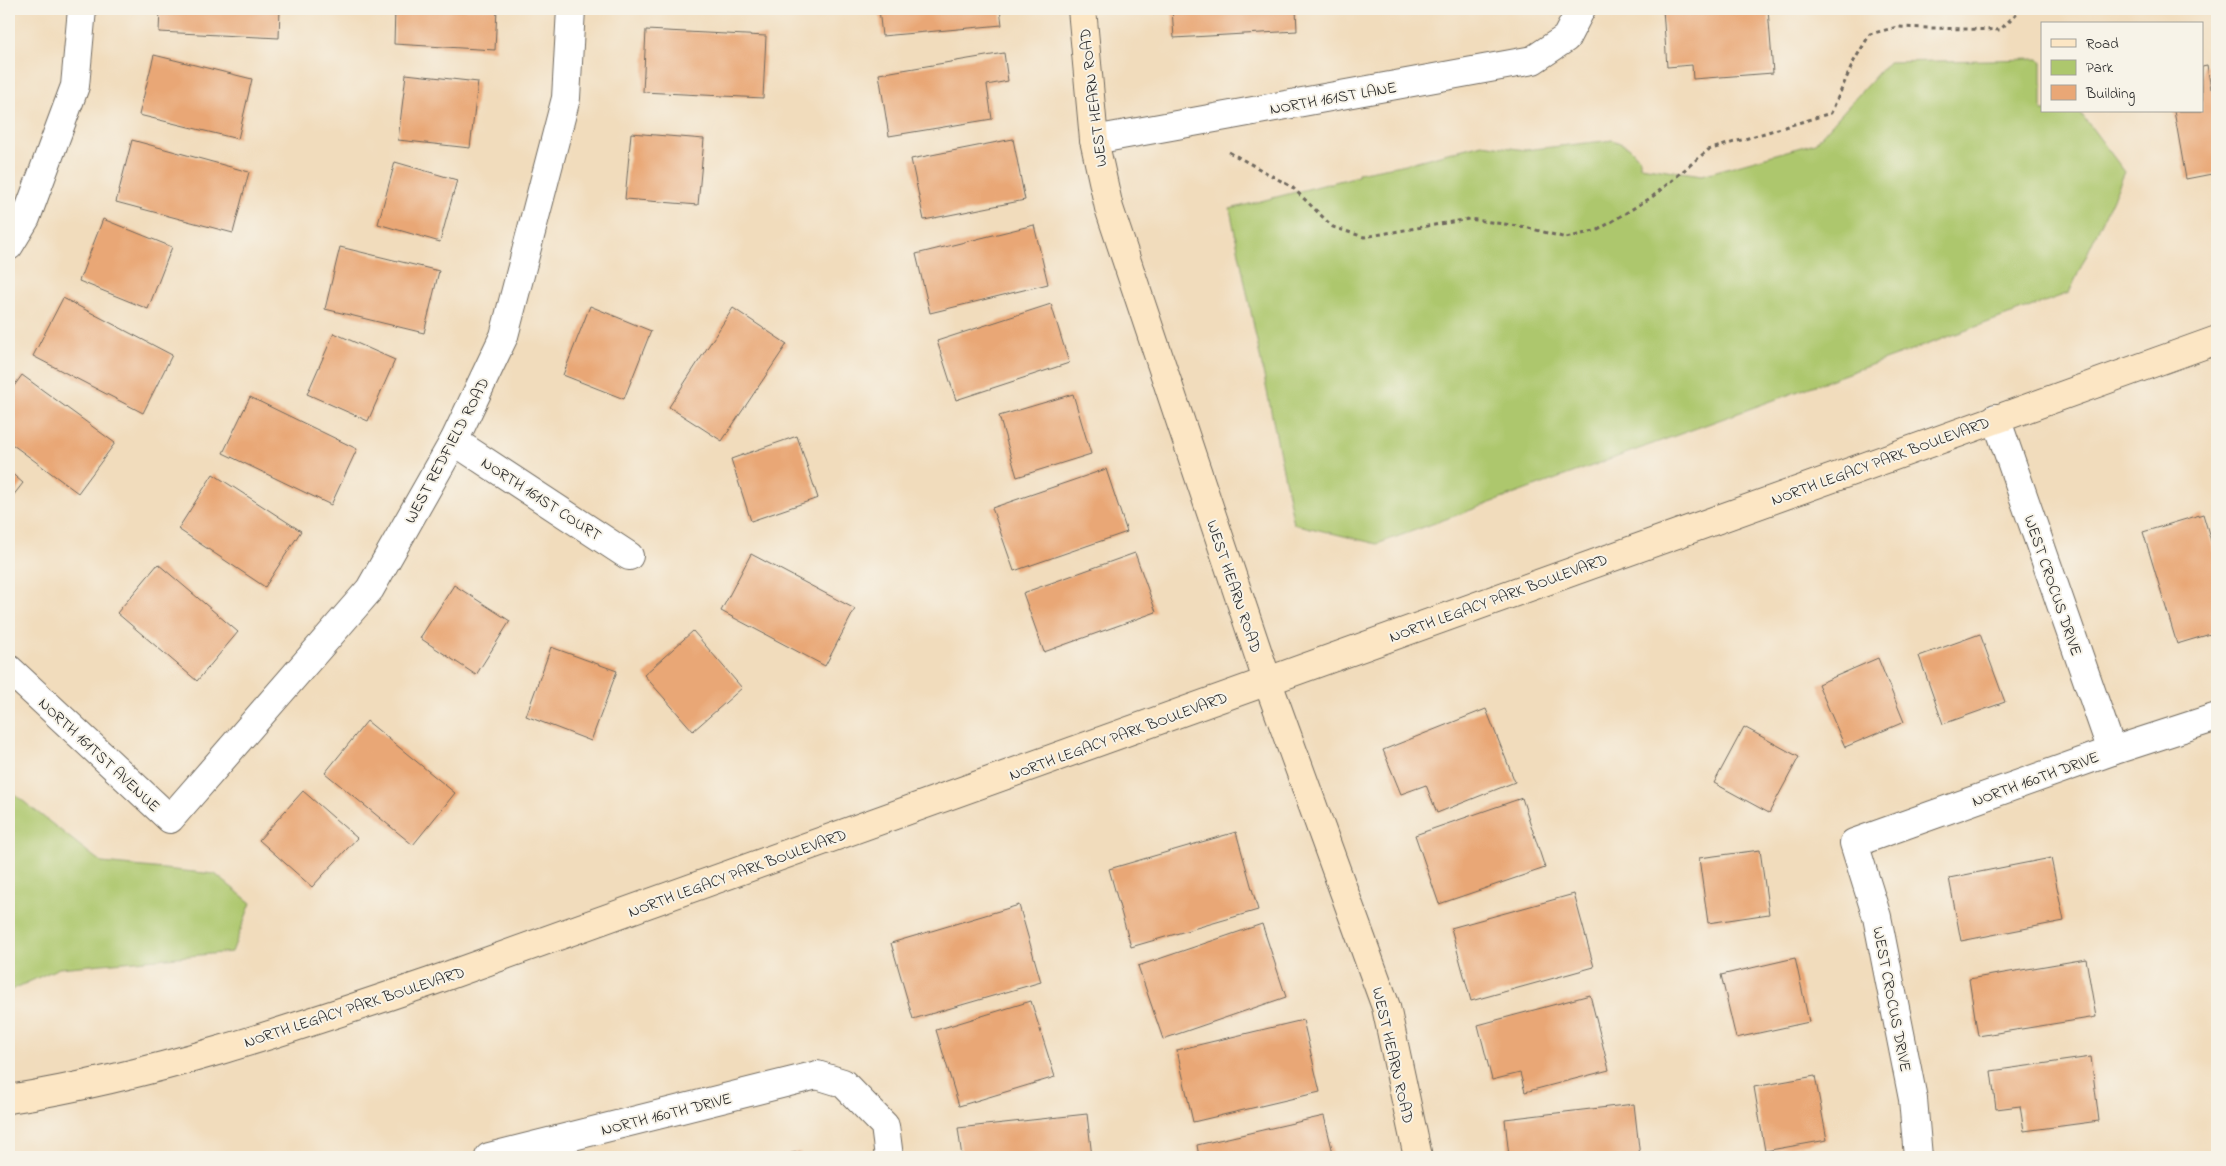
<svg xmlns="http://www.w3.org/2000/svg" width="2226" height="1166" viewBox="0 0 2226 1166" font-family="'Indie Flower',sans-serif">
	<rect width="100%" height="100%" fill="#f7f3e8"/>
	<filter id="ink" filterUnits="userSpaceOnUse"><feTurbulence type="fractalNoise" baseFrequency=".02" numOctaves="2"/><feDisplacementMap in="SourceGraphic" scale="10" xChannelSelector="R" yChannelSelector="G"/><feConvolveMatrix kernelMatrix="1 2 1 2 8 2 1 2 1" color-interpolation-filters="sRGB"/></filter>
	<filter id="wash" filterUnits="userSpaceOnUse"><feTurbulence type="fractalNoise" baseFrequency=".0096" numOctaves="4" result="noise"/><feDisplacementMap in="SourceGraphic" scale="20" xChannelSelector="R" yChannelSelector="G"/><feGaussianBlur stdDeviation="1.12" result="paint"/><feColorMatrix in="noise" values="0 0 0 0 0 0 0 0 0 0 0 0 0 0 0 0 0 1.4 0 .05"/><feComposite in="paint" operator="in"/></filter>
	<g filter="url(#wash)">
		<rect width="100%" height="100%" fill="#f1dcbc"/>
		<g fill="#adc76d" stroke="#6c794c">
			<path d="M2039,59L2042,63V111H2079L2125,172L2069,293L1377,544L1294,524L1230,209L1358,176V173L1406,164L1482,144L1525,150L1613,140L1629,147L1640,159V166L1702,175L1815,143L1888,62Z"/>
			<path d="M9,790L102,863L215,874L251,903L232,952L59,968L9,991Z"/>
		</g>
		<g id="blocks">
			<g fill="#e9a776">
				<path d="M160,9H280L279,38L159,32Z"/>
				<path d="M395,9H497L495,50L394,44Z"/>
				<path d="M712,9H752V12Z"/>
				<path d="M879,9H1000L1002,25L882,36Z"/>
				<path d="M1172,9H1296L1297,31L1174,38Z"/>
				<path d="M1663,9H1768L1773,73L1693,79L1692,65L1667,67Z"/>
				<path d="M646,30L766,36L763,98L643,92Z"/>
				<path d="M1004,53L1008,81L987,85L992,119L889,136L879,74Z"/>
				<path d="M154,55L252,79L238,139L139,115Z"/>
				<path d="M2207,65L2211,89L2217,88V173L2186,179L2174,111H2202V66Z"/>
				<path d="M406,74L478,82L470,148L398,140Z"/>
				<path d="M631,133L704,139L698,205L625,199Z"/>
				<path d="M1013,139L1025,200L924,220L911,159Z"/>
				<path d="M132,140L249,172L233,233L116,202Z"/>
				<path d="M395,162L457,180L440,242L378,224Z"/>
				<path d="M103,219L172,247L148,309L79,281Z"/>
				<path d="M1034,225L1048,284L930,313L916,254Z"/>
				<path d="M340,247L439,271L424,333L325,309Z"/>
				<path d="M63,298L172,355L143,413L33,356Z"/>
				<path d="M1051,304L1069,363L956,400L937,341Z"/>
				<path d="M590,306L651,331L624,399L563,375Z"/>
				<path d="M733,308L787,344L722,441L669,407Z"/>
				<path d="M334,333L395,360L368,421L307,394Z"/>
				<path d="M22,375L115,443L78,493L9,442V393Z"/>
				<path d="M1073,394L1091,454L1017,477L999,416Z"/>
				<path d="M250,397L357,449L331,505L223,453Z"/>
				<path d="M797,436L818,498L751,521L731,459Z"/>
				<path d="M1106,469L1127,532L1014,571L992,508Z"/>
				<path d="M9,471L23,483L9,501Z"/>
				<path d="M213,474L301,531L265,587L178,529Z"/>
				<path d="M2203,514L2217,561V632L2177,644L2143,532Z"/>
				<path d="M1135,553L1156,612L1044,652L1023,593Z"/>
				<path d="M751,554L855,609L825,666L721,611Z"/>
				<path d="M158,564L238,632L197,681L117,613Z"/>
				<path d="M454,585L510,621L476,675L420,638Z"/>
				<path d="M693,631L742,688L693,731L644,675Z"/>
				<path d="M1980,634L2005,702L1943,724L1919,656Z"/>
				<path d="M551,647L617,671L591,741L526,716Z"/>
				<path d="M1878,658L1904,722L1845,747L1818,684Z"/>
				<path d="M1486,709L1515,782L1437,813L1426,785L1401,794L1383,750Z"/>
				<path d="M367,721L455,793L413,845L325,773Z"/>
				<path d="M1744,727L1799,757L1769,813L1714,783Z"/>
				<path d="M303,791L357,838L312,887L259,840Z"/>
				<path d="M1522,798L1545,868L1439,904L1415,835Z"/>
				<path d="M1236,832L1258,910L1131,947L1109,869Z"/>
				<path d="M1760,850L1769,914L1708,923L1699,858Z"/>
				<path d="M2051,858L2064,921L1961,941L1949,878Z"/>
				<path d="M1574,894L1594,967L1471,1001L1451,928Z"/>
				<path d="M1019,905L1041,982L913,1019L891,943Z"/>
				<path d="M1262,924L1286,997L1163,1039L1138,966Z"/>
				<path d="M1795,958L1809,1022L1736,1038L1721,975Z"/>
				<path d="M2086,959L2096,1017L1978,1036L1969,979Z"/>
				<path d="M1590,995L1609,1070L1525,1092L1520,1073L1492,1080L1478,1025Z"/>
				<path d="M1031,1001L1055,1077L959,1106L936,1030Z"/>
				<path d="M1303,1020L1320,1092L1193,1122L1177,1050Z"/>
				<path d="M2091,1057L2099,1121L2024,1131L2020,1106L1996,1109L1991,1071Z"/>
				<path d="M1815,1076L1827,1140L1765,1151L1754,1087Z"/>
				<path d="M1634,1104L1640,1157H1509L1505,1119Z"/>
				<path d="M1087,1114L1092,1157H962L958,1128Z"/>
				<path d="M1324,1116L1334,1157H1199L1197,1145Z"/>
				<path d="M800,1152L801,1157H774V1156Z"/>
			</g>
		</g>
	</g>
	<g filter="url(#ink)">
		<use href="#blocks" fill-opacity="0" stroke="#70695e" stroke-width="1"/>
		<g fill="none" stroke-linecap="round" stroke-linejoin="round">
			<g stroke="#70695e" stroke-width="30">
				<g id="street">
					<path d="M1094,140L1533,60L1566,38L1581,9"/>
					<path d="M9,246L26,218L75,86L82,9"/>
					<path d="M1996,418L2112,751"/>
					<path d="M454,441L629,556"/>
					<path d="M9,669L170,819L370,589L454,441L504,336L566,98L571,9"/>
					<path d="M489,1157L817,1075L843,1083L885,1126L889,1157"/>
					<path d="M1918,1157L1913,1099L1877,917L1854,843L2112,751L2217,717"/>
				</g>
			</g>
			<g stroke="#70695e" stroke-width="30">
				<g id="secondary">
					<path d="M1082,9L1094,140L1109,208L1267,680L1386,1007L1418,1157"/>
					<path d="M9,1099C154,1076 292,1029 430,982L2217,340"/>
				</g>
			</g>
			<path stroke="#70695e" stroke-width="3" stroke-dasharray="4 4" stroke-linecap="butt" d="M1229,152L1292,187L1333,227L1364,237L1469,219L1525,227L1566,238L1598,230L1652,197L1708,150L1831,113L1854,61L1870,34L1897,27L2000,30L2021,9"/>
			<use href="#street" stroke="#fff" stroke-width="28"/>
			<use href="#secondary" stroke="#fce6c4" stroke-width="28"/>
		</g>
	</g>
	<g text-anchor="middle" stroke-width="4" stroke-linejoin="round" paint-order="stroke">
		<g font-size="16" fill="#2b2b2b" stroke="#f7f3e8">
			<text transform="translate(1333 97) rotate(-10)" y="6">NORTH 161ST LANE</text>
			<text transform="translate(1092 98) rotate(-97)" y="6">WEST HEARN ROAD</text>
			<text transform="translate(446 450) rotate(-62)" y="6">WEST REDFIELD ROAD</text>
			<text transform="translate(1880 460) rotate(-20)" y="6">NORTH LEGACY PARK BOULEVARD</text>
			<text transform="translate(542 498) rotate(33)" y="6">NORTH 161ST COURT</text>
			<text transform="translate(2054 585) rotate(71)" y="6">WEST CROCUS DRIVE</text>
			<text transform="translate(1235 586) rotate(71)" y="6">WEST HEARN ROAD</text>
			<text transform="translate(1498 597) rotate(-20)" y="6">NORTH LEGACY PARK BOULEVARD</text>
			<text transform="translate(1118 735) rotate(-20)" y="6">NORTH LEGACY PARK BOULEVARD</text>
			<text transform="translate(100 754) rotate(43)" y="6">NORTH 161TST AVENUE</text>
			<text transform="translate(2035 778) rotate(-20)" y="6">NORTH 160TH DRIVE</text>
			<text transform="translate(737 872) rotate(-20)" y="6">NORTH LEGACY PARK BOULEVARD</text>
			<text transform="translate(1893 999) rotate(79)" y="6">WEST CROCUS DRIVE</text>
			<text transform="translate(354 1006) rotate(-18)" y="6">NORTH LEGACY PARK BOULEVARD</text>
			<text transform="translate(1394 1055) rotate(77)" y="6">WEST HEARN ROAD</text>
			<text transform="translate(666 1113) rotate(-14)" y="6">NORTH 160TH DRIVE</text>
		</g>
	</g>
	<rect width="2226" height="1166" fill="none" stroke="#f7f3e8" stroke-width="30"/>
	<rect x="2041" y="22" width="162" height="90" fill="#f7f3e8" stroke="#a5a39c"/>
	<rect x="2051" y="39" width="25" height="8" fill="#fce6c4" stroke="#a5a39c"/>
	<text x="2086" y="48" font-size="15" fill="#2b2b2b">Road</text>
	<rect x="2051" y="60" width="25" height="15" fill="#adc76d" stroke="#a5a39c"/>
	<text x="2086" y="72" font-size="15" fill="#2b2b2b">Park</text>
	<rect x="2051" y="85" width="25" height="15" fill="#e9a776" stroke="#a5a39c"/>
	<text x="2086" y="98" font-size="15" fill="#2b2b2b">Building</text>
</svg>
